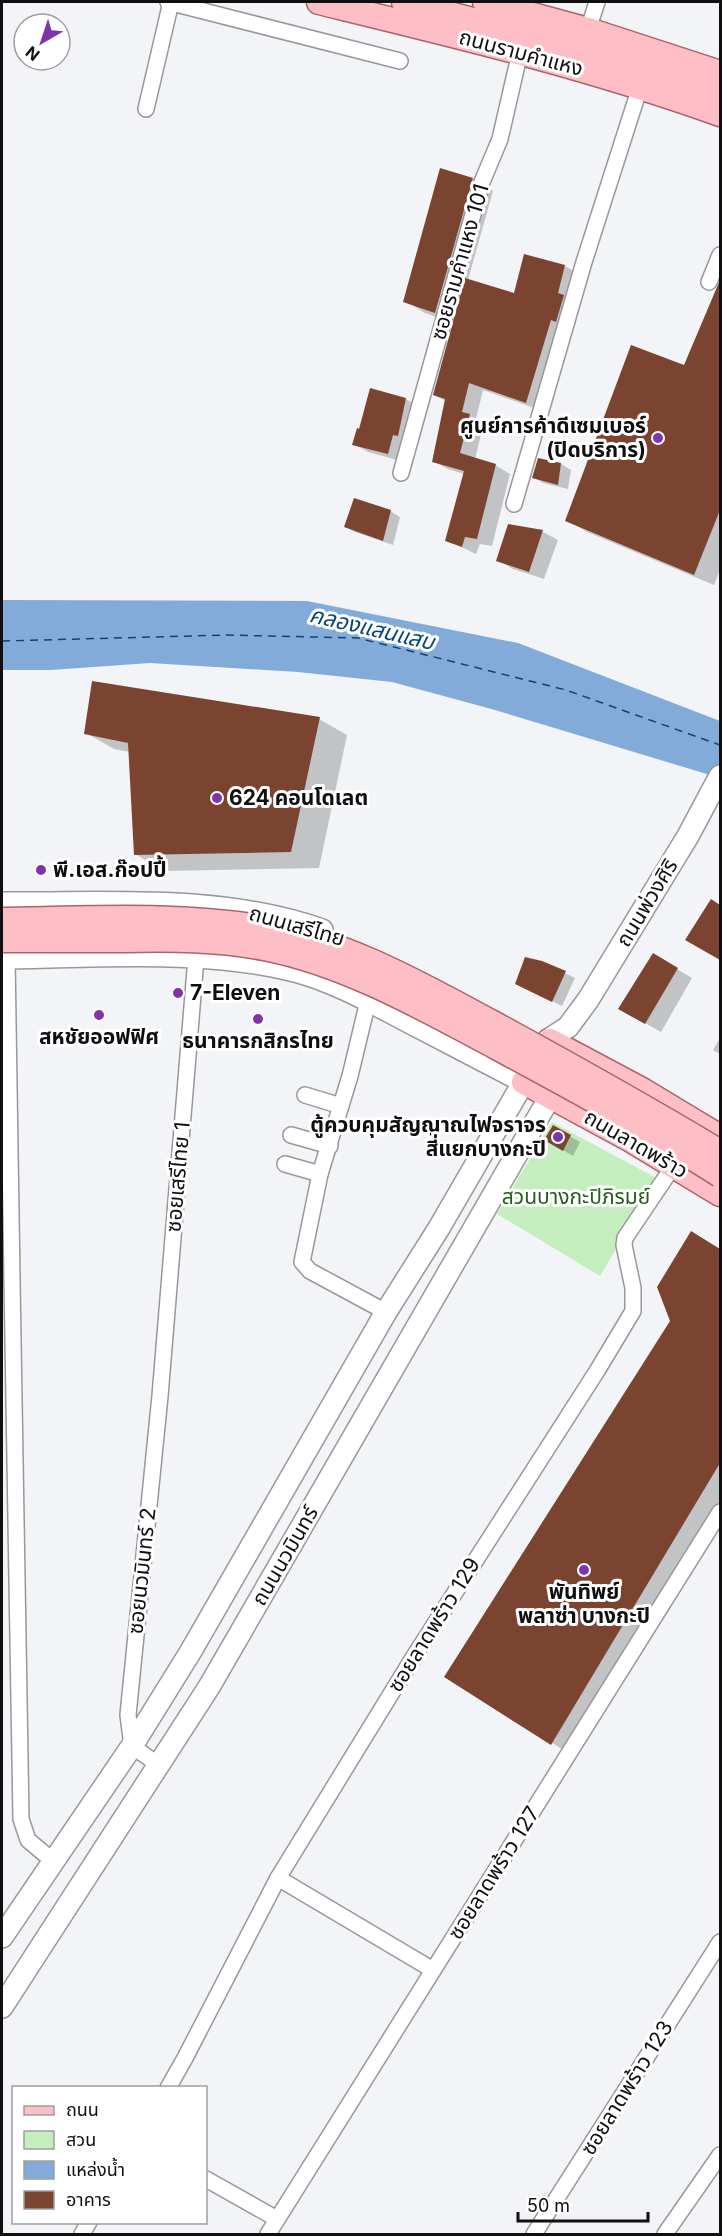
<svg xmlns="http://www.w3.org/2000/svg" width="722" height="2236" viewBox="0 0 722 2236" font-family="Inter,'Noto Sans Thai',sans-serif">
	<rect width="100%" height="100%" fill="#f3f4f7"/>
	<path fill="#c5eebf" d="M552,1122L658,1179L600,1276L497,1214Z"/>
	<path fill="#82abda" d="M2,600L307,601L518,643L720,721V778L495,710L392,682L298,672L150,663L51,670H2Z"/>
	<g fill="#0003">
		<path d="M473,179L493,191L468,280L516,294L565,266L579,274L540,410L483,390L476,419L484,423L475,459L495,465L510,474L492,546L480,544L476,554L447,540L464,474L448,469L433,461L446,401L434,395L454,323L425,313L405,301Z"/>
		<path d="M720,282V570L714,585L587,532L567,520L685,367Z"/>
		<path d="M406,399L419,407L401,461L368,452L354,444Z"/>
		<path d="M561,464L571,470L568,489L543,483L533,477Z"/>
		<path d="M390,511L400,517L393,545L355,532L345,526Z"/>
		<path d="M509,526L543,532L558,540L544,579L513,569L498,560Z"/>
		<path d="M319,719L347,735L319,868L164,871L135,854L130,752L114,749L86,733Z"/>
		<path d="M711,901L720,906V959L687,940Z"/>
		<path d="M653,955L692,978L661,1032L620,1009Z"/>
		<path d="M542,962L575,978L562,1006L527,989Z"/>
		<path d="M720,1038V1054L713,1050Z"/>
		<path d="M554,1127L580,1142L573,1156L546,1140Z"/>
		<path d="M691,1233L720,1250V1508L572,1755L552,1743L672,1321Z"/>
	</g>
	<g fill="none" stroke-linecap="round" stroke-linejoin="round">
		<path stroke="#07457d" stroke-width="1.5" stroke-dasharray="8 6" stroke-linecap="butt" d="M2,641L226,635L358,638L566,690L720,745"/>
	</g>
	<g fill="#7b4431">
		<path d="M440,168L473,178L435,313L403,302Z"/>
		<path d="M524,254L565,265L558,293L564,295L556,322L551,320L526,403L469,383L462,412L470,414L460,453L496,464L477,539L465,537L462,547L445,541L464,471L432,462L445,399L433,395L465,278L514,293Z"/>
		<path d="M720,280V510L694,575L565,521L631,345L684,365Z"/>
		<path d="M370,388L406,398L398,436L393,435L388,454L352,445L357,428L359,429Z"/>
		<path d="M538,458L561,463L558,485L532,478Z"/>
		<path d="M354,498L391,510L383,541L344,527Z"/>
		<path d="M508,524L543,530L529,572L496,561Z"/>
		<path d="M92,681L320,717L291,852L134,855L128,743L84,734Z"/>
		<path d="M711,899L720,905V960L685,940Z"/>
		<path d="M653,953L678,968L645,1024L618,1009Z"/>
		<path d="M525,957L542,961L566,971L552,1002L515,984Z"/>
		<path d="M553,1125L571,1135L563,1151L544,1140Z"/>
		<path d="M691,1231L720,1249V1463L551,1745L444,1677L670,1321L657,1287Z"/>
	</g>
	<g fill="none" stroke-linecap="round" stroke-linejoin="round">
		<g stroke="#98989a" stroke-width="18">
			<g id="street">
				<path d="M168,2L400,61"/>
				<path d="M588,30L597,2"/>
				<path d="M146,109L171,2"/>
				<path d="M709,282L720,255"/>
				<path d="M401,473L482,182L500,139L520,52"/>
				<path d="M514,504L584,262L640,87"/>
				<path d="M7,958C12,1245 15,1532 21,1819L28,1840L53,1861"/>
				<path d="M368,1001L350,1076L320,1174L302,1262L310,1271L386,1312"/>
				<path d="M305,1095L341,1106"/>
				<path d="M291,1135L330,1146"/>
				<path d="M285,1164L320,1174"/>
				<path d="M160,1766L132,1746L128,1715L160,1396L196,958"/>
				<path d="M278,1878L433,1970"/>
				<path d="M168,2088L185,2058L278,1878L413,1658L597,1371L633,1311V1288L624,1245L625,1238L674,1165"/>
				<path d="M206,2179L277,2219"/>
				<path d="M82,2234L89,2222"/>
				<path d="M268,2234L720,1512"/>
				<path d="M534,2234L720,1942"/>
				<path d="M665,2234L720,2155"/>
			</g>
		</g>
		<g stroke="#98989a" stroke-width="24">
			<g id="secondary">
				<path d="M2,903C108,904 220,894 322,930"/>
				<path d="M2,958C96,957 204,948 295,971C333,981 369,1001 403,1019C443,1040 484,1061 524,1082"/>
				<path d="M2,1937L132,1746L191,1651L386,1312L439,1228L548,1040L568,1027L588,1000L688,836L720,776"/>
				<path d="M2,2007L209,1687L551,1095L556,1083"/>
			</g>
		</g>
		<g stroke="#aa646c" stroke-width="27">
			<g id="primary">
				<path d="M319,2C454,35 589,67 720,114"/>
				<path d="M404,2L629,61L720,95"/>
				<path d="M485,2L588,30L720,73"/>
				<path d="M550,1041L642,1090L720,1137"/>
				<path d="M524,1082L631,1140L720,1194"/>
			</g>
		</g>
		<use href="#street" stroke="#fff" stroke-width="15"/>
		<use href="#secondary" stroke="#fff" stroke-width="21"/>
		<use href="#primary" stroke="#febec5" stroke-width="24"/>
		<g stroke="#aa646c" stroke-width="27" stroke-linecap="butt">
			<g id="primary-bridge">
				<path d="M2,920C89,919 178,913 265,928C345,941 420,984 491,1022C568,1064 645,1107 720,1152"/>
				<path d="M2,940C42,940 83,940 124,940C170,939 218,939 264,948C346,964 423,1008 496,1047C572,1088 648,1129 720,1175"/>
			</g>
		</g>
		<use href="#primary-bridge" stroke="#febec5" stroke-width="24"/>
	</g>
	<g fill="#7f35a7" stroke="#fff" stroke-width="2">
		<circle cx="658" cy="438" r="6"/>
		<circle cx="217" cy="798" r="6"/>
		<circle cx="41" cy="870" r="6"/>
		<circle cx="178" cy="993" r="6"/>
		<circle cx="99" cy="1015" r="6"/>
		<circle cx="258" cy="1019" r="6"/>
		<circle cx="558" cy="1137" r="6"/>
		<circle cx="584" cy="1570" r="6"/>
	</g>
	<g text-anchor="middle" stroke-width="6" stroke-linejoin="round" paint-order="stroke">
		<g font-size="21" fill="#0f0f10" stroke="#fff">
			<text transform="translate(521 53) rotate(15)" y="7">ถนนรามคำแหง</text>
			<text transform="translate(460 262) rotate(-74)" y="7">ซอยรามคำแหง 101</text>
			<text transform="translate(647 903) rotate(-59)" y="7">ถนนพ่วงศิริ</text>
			<text transform="translate(297 926) rotate(16)" y="7">ถนนเสรีไทย</text>
			<text transform="translate(636 1144) rotate(30)" y="7">ถนนลาดพร้าว</text>
			<text transform="translate(178 1177) rotate(-85)" y="7">ซอยเสรีไทย 1</text>
			<text transform="translate(285 1556) rotate(-60)" y="7">ถนนนวมินทร์</text>
			<text transform="translate(142 1571) rotate(-84)" y="7">ซอยนวมินทร์ 2</text>
			<text transform="translate(434 1625) rotate(-58)" y="7">ซอยลาดพร้าว 129</text>
			<text transform="translate(494 1873) rotate(-58)" y="7">ซอยลาดพร้าว 127</text>
			<text transform="translate(627 2088) rotate(-58)" y="7">ซอยลาดพร้าว 123</text>
		</g>
		<g font-size="21" font-weight="bold" fill="#0f0f10" stroke="#fff" text-anchor="start">
			<text x="646" y="433" text-anchor="end">ศูนย์การค้าดีเซมเบอร์<tspan x="646" dy="24">(ปิดบริการ)</tspan></text>
			<text x="229" y="805">624 คอนโดเลต</text>
			<text x="53" y="877">พี.เอส.ก๊อปปี้</text>
			<text x="190" y="1000">7-Eleven</text>
			<text x="99" y="1044" text-anchor="middle">สหชัยออฟฟิศ</text>
			<text x="258" y="1048" text-anchor="middle">ธนาคารกสิกรไทย</text>
			<text x="546" y="1132" text-anchor="end">ตู้ควบคุมสัญญาณไฟจราจร<tspan x="546" dy="24">สี่แยกบางกะปิ</tspan></text>
			<text x="584" y="1599" text-anchor="middle">พันทิพย์<tspan x="584" dy="24">พลาซ่า บางกะปิ</tspan></text>
		</g>
		<g font-size="21" fill="#255d1d" stroke="#fff">
			<text x="576" y="1204">สวนบางกะปิภิรมย์</text>
		</g>
		<g font-size="22" font-style="italic" fill="#07457d" stroke="#fff">
			<text transform="translate(372 628) rotate(13)" y="8">คลองแสนแสบ</text>
		</g>
	</g>
	<rect width="722" height="2236" fill="none" stroke="#0f0f10" stroke-width="6"/>
	<rect x="12" y="2086" width="195" height="138" fill="#ffffff" stroke="#9f9f9f" stroke-width="1.5"/>
	<rect x="24" y="2106" width="30" height="9" fill="#febec5" stroke="#9f9f9f" stroke-width="1.5"/>
	<text x="66" y="2116" font-size="18" fill="#0f0f10">ถนน</text>
	<rect x="24" y="2131" width="30" height="18" fill="#c5eebf" stroke="#9f9f9f" stroke-width="1.5"/>
	<text x="66" y="2146" font-size="18" fill="#0f0f10">สวน</text>
	<rect x="24" y="2161" width="30" height="18" fill="#82abda" stroke="#9f9f9f" stroke-width="1.5"/>
	<text x="66" y="2176" font-size="18" fill="#0f0f10">แหล่งน้ำ</text>
	<rect x="24" y="2191" width="30" height="18" fill="#7b4431" stroke="#9f9f9f" stroke-width="1.5"/>
	<text x="66" y="2206" font-size="18" fill="#0f0f10">อาคาร</text>
	<g transform="translate(42 42) rotate(219)"><circle r="28" fill="#ffffff" stroke="#9f9f9f" stroke-width="1.5"/>
	<path d="M0-4.5L10 22L0 15L-10 22Z" fill="#7f35a7"/>
	<text y="-9" font-size="16" font-weight="bold" text-anchor="middle" fill="#0f0f10">N</text>
	</g>
	<path d="M518 2212v9h130v-9" fill="none" stroke="#0f0f10" stroke-width="3"/>
	<text x="527" y="2212" font-size="18" fill="#0f0f10" stroke="#ffffff" stroke-width="4.5" paint-order="stroke">50 m</text>
</svg>
